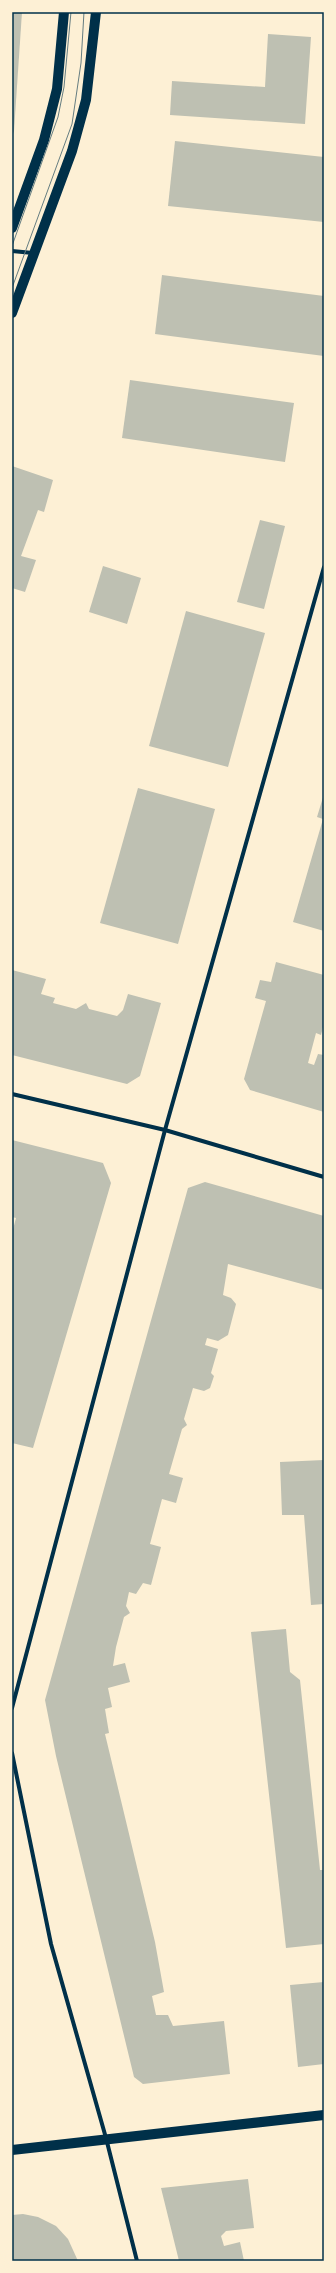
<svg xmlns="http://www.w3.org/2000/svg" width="336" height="2273" viewBox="0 0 336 2273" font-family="'Fira Sans',sans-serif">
	<rect width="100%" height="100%" fill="#fdf0d5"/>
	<g fill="#bec0b2">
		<path d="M12,12H22L14,131L12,137Z"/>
		<path d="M268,34L311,37L305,124L170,115L172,81L265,87Z"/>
		<path d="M175,141L324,157V222L168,206Z"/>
		<path d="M162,275L324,296V356L155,334Z"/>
		<path d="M130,380L294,403L285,462L122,438Z"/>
		<path d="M12,466L53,480L44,512L38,510L21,556L36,560L25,592L12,588Z"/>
		<path d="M260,520L285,526L264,609L237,602Z"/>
		<path d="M103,566L141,578L127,624L89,612Z"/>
		<path d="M186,611L265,633L228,767L149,746Z"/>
		<path d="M138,788L215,809L178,944L100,923Z"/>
		<path d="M324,794V931L293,922L323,819L317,817Z"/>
		<path d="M276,962L324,975V1023L321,1035L316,1033L308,1063L314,1065L318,1054L324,1055V1112L250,1090L244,1079L266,1001L255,998L260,980L271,982Z"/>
		<path d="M12,970L46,979L41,994L55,998L53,1003L76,1009L86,1003L89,1009L117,1016L123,1010L128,994L161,1003L140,1076L127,1084L12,1055Z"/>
		<path d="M12,1140L103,1163L111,1183L33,1448L12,1443V1233L16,1218L12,1217Z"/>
		<path d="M205,1182L324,1216V1290L228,1264L223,1295L231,1298L236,1304L228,1335L218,1341L207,1338L205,1345L218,1349L211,1373L214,1376L210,1388L204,1391L193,1388L184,1419L187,1425L182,1429L169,1474L183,1478L176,1503L162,1499L150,1544L161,1547L151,1585L143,1583L136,1594L129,1592L126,1606L130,1613L124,1617L116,1647L113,1666L125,1663L130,1682L108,1688L112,1707L105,1709L109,1733L105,1734L155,1942L164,1992L152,1996L156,2015H168L173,2026L224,2021L230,2074L143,2084L134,2077L56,1756L45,1700L188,1188Z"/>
		<path d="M324,1460V1604L311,1605L304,1515H282L280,1462Z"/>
		<path d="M286,1629L290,1672L300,1680L320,1870H324V1944L286,1948L251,1632Z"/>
		<path d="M324,1982V2064L298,2067L290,1985Z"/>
		<path d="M248,2179L254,2228L226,2231L221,2236L224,2246L240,2242L244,2261H179L161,2188Z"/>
		<path d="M23,2214L38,2217L56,2226L68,2239L78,2261H12V2215Z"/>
	</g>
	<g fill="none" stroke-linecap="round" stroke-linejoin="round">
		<g stroke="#003049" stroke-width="4">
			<path d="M12,251L33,253"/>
			<path d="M12,1094L165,1130L324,1177"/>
			<path d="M12,1708L165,1130L324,567"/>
			<path d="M12,1753L51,1944L106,2138L137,2261"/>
		</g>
		<g stroke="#003049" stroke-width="10">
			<path d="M12,228L44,140L57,89L64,12"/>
			<path d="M12,313L72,151L86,100L96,12"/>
			<path d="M12,2150L324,2115"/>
		</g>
		<g stroke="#657d81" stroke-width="1">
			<path d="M12,246L58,117L64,87L71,12"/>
			<path d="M12,288L72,124L81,63L84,12"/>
		</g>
	</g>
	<rect width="336" height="2273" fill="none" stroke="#fdf0d5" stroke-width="26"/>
	<rect x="13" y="13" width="310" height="2247" fill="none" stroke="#003049" stroke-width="1.5"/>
</svg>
